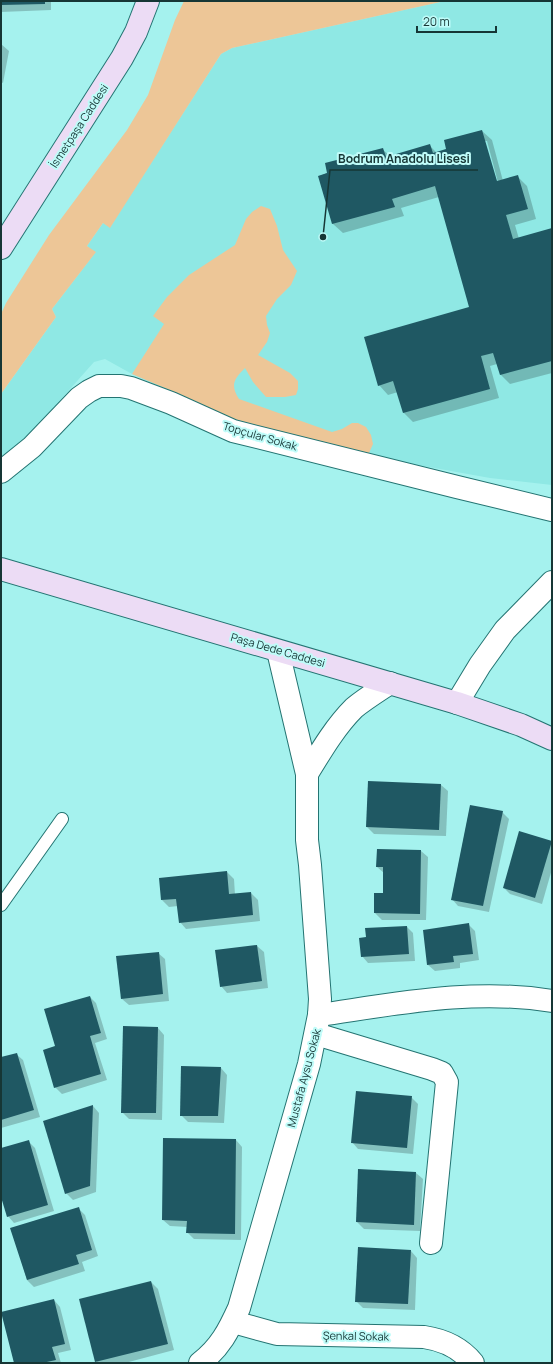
<svg xmlns="http://www.w3.org/2000/svg" width="553" height="1364" viewBox="0 0 553 1364" font-family="Manrope,sans-serif">
	<rect width="100%" height="100%" fill="#a5f2ee"/>
	<path fill="#8fe8e4" d="M445,1H552V485L490,478L362,455L217,413L132,374L105,359L94,362L14,452L1,457V394L56,317L52,309L95,253L87,246L103,223L110,227L221,54L232,48Z"/>
	<g fill="#edc697">
		<path d="M184,1H445L232,48L221,54L110,228L103,223L87,246L96,252L52,309L56,317L1,394V314L6,303L49,235L127,130L148,95L175,20Z"/>
		<path d="M261,206L270,209L277,226L283,250L297,271L291,285L277,299L266,316L267,325L270,333L267,342L258,355L290,373L298,381V389L296,395L285,397H266L253,382L245,368C234,379 230,385 239,399L332,432L342,429L352,423H358L366,427L371,435L373,444L369,453L362,455L223,416L179,394L132,374L164,324L153,316L167,297L189,275L235,245L246,219L252,212Z"/>
	</g>
	<g fill="#0003" fill-rule="evenodd">
		<path d="M1,1H51V10L1,12Z"/>
		<path d="M1,44L9,51L3,83L1,82Z"/>
		<path d="M482,131L492,140L503,181L517,176L527,186L536,219L515,225L519,239L552,229V373L510,384L501,375L497,364L490,366L499,398L413,422L403,412L398,392L388,395L379,385L471,308L439,197L401,208L404,216L343,233L333,224L320,176L382,149L390,156L430,146L437,153L447,150ZM484,141H487L499,186L497,187Z"/>
		<path d="M369,782L441,785L448,791L446,836L374,834L367,827Z"/>
		<path d="M502,812L509,819L489,912L458,906L452,899Z"/>
		<path d="M551,841L552,869L542,904L510,894L504,888Z"/>
		<path d="M421,851L428,857L426,920H382L375,913L384,894V873L377,867Z"/>
		<path d="M227,872L234,879L235,895L251,893L258,900L260,921L186,929L180,922L178,906L169,907L162,900L160,879Z"/>
		<path d="M468,924L475,931L479,960L460,963V968L435,971L428,965Z"/>
		<path d="M407,927L413,933L415,961L368,963L362,956Z"/>
		<path d="M257,946L264,952L268,988L227,993L221,986Z"/>
		<path d="M158,953L165,959L169,1001L129,1005L122,999Z"/>
		<path d="M90,997L96,1003L107,1039L95,1043L107,1080L62,1094L55,1087L56,1047Z"/>
		<path d="M158,1028L164,1035L162,1120L129,1119L122,1112Z"/>
		<path d="M16,1054L23,1060L40,1117L1,1128V1058Z"/>
		<path d="M221,1068L227,1075L224,1123L188,1122L181,1115Z"/>
		<path d="M411,1097L418,1104L413,1154L358,1149L352,1142Z"/>
		<path d="M93,1106L99,1113L96,1192L73,1200L66,1193Z"/>
		<path d="M236,1140L242,1147L241,1240L194,1239L187,1232L188,1227L170,1226L163,1220Z"/>
		<path d="M28,1141L35,1148L54,1211L14,1223L8,1216L1,1193V1149Z"/>
		<path d="M416,1173L423,1179L420,1231L364,1229L357,1222Z"/>
		<path d="M78,1208L85,1215L98,1256L82,1262L85,1271L34,1287L27,1280L12,1229Z"/>
		<path d="M411,1251L417,1258L415,1310L363,1308L356,1301Z"/>
		<path d="M151,1282L158,1289L174,1350L125,1363H97L80,1300Z"/>
		<path d="M54,1300L60,1307L71,1350L58,1353L61,1363H15Z"/>
	</g>
	<g fill="#1f5863">
		<path d="M1,1H45V4L1,5Z"/>
		<path d="M482,130L497,181L518,175L528,209L506,215L513,239L552,228V361L500,375L493,353L481,356L490,389L403,413L393,381L378,386L364,337L469,307L435,186L392,199L395,207L332,224L318,176L327,173L325,163L383,148L386,157L430,144L433,153L446,149L444,140Z"/>
		<path d="M368,781L441,784L439,830L366,827Z"/>
		<path d="M470,805L503,811L483,906L451,900Z"/>
		<path d="M519,831L552,841L535,898L503,888Z"/>
		<path d="M377,849L421,850L420,914L374,913V893H383V867H376Z"/>
		<path d="M227,871L229,894L251,892L253,915L179,923L176,899L161,900L159,878Z"/>
		<path d="M469,923L473,954L453,956L454,962L427,965L423,930Z"/>
		<path d="M407,926L409,954L361,957L359,938L366,937L365,928Z"/>
		<path d="M257,945L262,981L220,987L215,950Z"/>
		<path d="M159,952L163,994L121,999L116,956Z"/>
		<path d="M90,996L101,1033L90,1036L101,1074L54,1088L43,1050L55,1046L44,1009Z"/>
		<path d="M123,1026L158,1027L156,1113H121Z"/>
		<path d="M17,1053L34,1110L1,1120V1057Z"/>
		<path d="M181,1066L221,1067L218,1116H180Z"/>
		<path d="M356,1091L412,1096L407,1148L351,1143Z"/>
		<path d="M93,1105L90,1186L65,1194L43,1121Z"/>
		<path d="M163,1138L236,1139L235,1234L186,1233L187,1221L162,1220Z"/>
		<path d="M29,1140L48,1205L7,1217L1,1197V1148Z"/>
		<path d="M358,1169L416,1172L414,1225L356,1222Z"/>
		<path d="M79,1207L92,1250L76,1255L79,1264L27,1280L10,1228Z"/>
		<path d="M358,1247L411,1250L408,1304L355,1302Z"/>
		<path d="M151,1281L168,1344L95,1362L79,1299Z"/>
		<path d="M54,1299L65,1344L52,1347L56,1360L42,1363H14L1,1312Z"/>
	</g>
	<g fill="none" stroke-linecap="round" stroke-linejoin="round">
		<g stroke="#247472" stroke-width="14">
			<path id="lane" d="M1,905L62,819"/>
		</g>
		<g stroke="#247472" stroke-width="24">
			<g id="street">
				<path d="M1,472L32,447L79,398L89,391L99,386H121L131,388L171,403L233,431L457,487L552,510"/>
				<path d="M278,651L307,774C321,751 335,727 354,708C365,699 378,691 390,683"/>
				<path d="M457,703L480,665L505,630L552,582"/>
				<path d="M319,1015C396,1004 474,988 552,1001"/>
				<path d="M316,1034L432,1069L442,1073L447,1082L431,1243"/>
				<path d="M233,1322L277,1334L424,1337C444,1340 460,1347 473,1363"/>
				<path d="M200,1363C220,1348 229,1330 239,1308L309,1064L319,1015L320,999L310,865L307,840V774"/>
			</g>
		</g>
		<g stroke="#247472" stroke-width="24">
			<g id="secondary">
				<path d="M1,248L122,58L136,32L148,1"/>
				<path d="M1,569L457,703L521,725L552,739"/>
			</g>
		</g>
		<use href="#lane" stroke="#fff" stroke-width="12"/>
		<use href="#street" stroke="#fff" stroke-width="22"/>
		<use href="#secondary" stroke="#ecdcf5" stroke-width="22"/>
	</g>
	<g text-anchor="middle" stroke-width="4" stroke-linejoin="round" paint-order="stroke">
		<g font-size="11" fill="#163635" stroke="#bffcf9">
			<text transform="translate(79 126) rotate(-57)" y="4">İsmetpaşa Caddesi</text>
			<text transform="translate(260 436) rotate(16)" y="4">Topçular Sokak</text>
			<text transform="translate(278 650) rotate(16)" y="4">Paşa Dede Caddesi</text>
			<text transform="translate(304 1078) rotate(-75)" y="4">Mustafa Aysu Sokak</text>
			<text transform="translate(356 1336) rotate(1)" y="4">Şenkal Sokak</text>
		</g>
	</g>
	<path fill="none" stroke="#163635" stroke-width="1.5" d="M323 237L330 170H478"/>
	<circle fill="#163635" stroke="#bffcf9" stroke-width="1.5" cx="323" cy="237" r="4"/>
	<g font-size="12" text-anchor="middle" font-weight="bold" fill="#163635" stroke="#bffcf9" stroke-width="4" stroke-linejoin="round" paint-order="stroke">
		<text x="404" y="163">Bodrum Anadolu Lisesi</text>
	</g>
	<rect width="553" height="1364" fill="none" stroke="#163635" stroke-width="4"/>
	<path d="M417 26v6h79v-6" fill="none" stroke="#163635" stroke-width="2"/>
	<text x="423" y="26" font-size="12" fill="#163635" stroke="#bffcf9" stroke-width="3" paint-order="stroke">20 m</text>
</svg>
